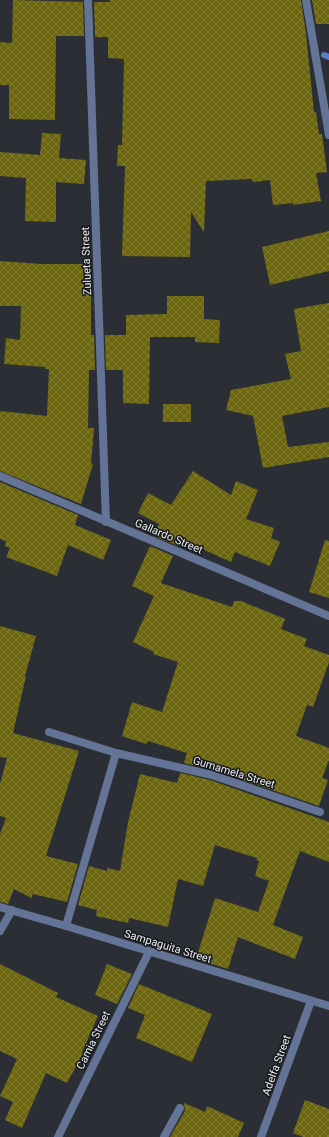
<svg xmlns="http://www.w3.org/2000/svg" width="329" height="1137" viewBox="0 0 329 1137" font-family="Roboto,sans-serif">
	<defs>
		<pattern id="building-cross-hatch" width="8" height="8" patternUnits="userSpaceOnUse"><rect width="8" height="8" fill="#6b660f"/><path d="M0 0l8 8M0 8l8-8" fill="none" stroke="#807c32"/></pattern>
	</defs>
	<rect width="100%" height="100%" fill="#2b2f35"/>
	<g fill="none" stroke-linecap="round" stroke-linejoin="round">
		<path stroke="#587ecc" stroke-width="6" d="M324,55L329,57"/>
	</g>
	<g fill="url(#building-cross-hatch)">
		<path d="M13,0L83,2L84,36H56L55,120L9,119V85H0V42L12,43Z"/>
		<path d="M110,0H301L306,34L314,112H316L319,134H322L327,172L316,173L321,201L293,205V203L273,205L270,180L253,182L252,179L206,181L204,232L191,212L190,257L122,256L125,166H117L118,145H122L124,59L108,58V37H95L94,2H110Z"/>
		<path d="M312,0H329V24H316Z"/>
		<path d="M42,133L61,134L59,158L86,160L84,184L56,182V222L25,221L26,178L0,176V152L40,155Z"/>
		<path d="M329,231V271L270,285L262,247Z"/>
		<path d="M0,261L41,264H91V335H94L95,370H89L88,428H94L91,463L93,464L81,504L0,471V411L47,416L49,369H45V367L4,364L6,338L20,340L21,306H0Z"/>
		<path d="M167,296H204V319L220,320L219,343L195,342V337H150L149,404L123,403V370H106L105,335H126V315L167,314Z"/>
		<path d="M329,303V407L282,416L288,447L329,442V457L263,468L253,416L226,410L231,390L291,379L285,354L301,351L294,309Z"/>
		<rect x="163" y="404" width="28" height="18"/>
		<path d="M193,471L231,495L236,481L258,490L246,519L274,528L271,538L280,542L270,566L235,552L231,562L180,539L178,546L154,536L159,524L138,513L148,493L171,505Z"/>
		<path d="M0,482L78,515L75,525L111,540L103,560L68,545L57,576L6,557L10,548L5,546L6,541L0,539Z"/>
		<path d="M325,540L329,541V598L309,592Z"/>
		<path d="M150,546L173,556L161,583L232,607L234,601H241L285,619L281,629L307,639L304,646L329,655V662L313,707L307,705L296,736L329,748V760L322,778L328,780L319,806L214,770L184,763L187,753L148,741L146,744L122,736L132,702L162,712L178,662L153,654L154,652L133,642L154,596L132,586Z"/>
		<path d="M0,626L36,636L25,676H26L13,733L79,751L46,856L78,864L67,902L33,894L31,898L14,889L8,904L0,902V834L6,818L0,816V784L9,751L7,758L0,757Z"/>
		<path d="M180,773L210,780L329,822V862L300,851L273,925L303,937L295,959L238,937L228,969L196,959L215,898L258,912L269,881L255,876L259,861L256,860L257,858L215,845L203,886L178,879L168,927L129,918L128,923L96,916L97,910L78,905L89,866L107,871V868L120,871L128,822L140,774L177,783Z"/>
		<path d="M0,964L58,993L56,997L98,1016L82,1052L83,1053L67,1083L46,1073L22,1128L5,1120L13,1102L0,1096L17,1059L0,1051Z"/>
		<path d="M107,964L132,974L117,1004L95,995Z"/>
		<path d="M139,984L212,1014L192,1062L136,1038L145,1015L128,1008Z"/>
		<path d="M305,1100L329,1109V1137H303L293,1133Z"/>
		<path d="M184,1103L205,1112L207,1106L244,1123L238,1137H170L185,1111Z"/>
	</g>
	<g fill="none" stroke-linecap="round" stroke-linejoin="round">
		<path stroke="#637496" stroke-width="8" d="M164,1137L180,1108"/>
		<g stroke="#637496" stroke-width="8">
			<path d="M88,0L106,522"/>
			<path d="M306,0L329,135"/>
			<path d="M49,732L116,753L212,775L320,812"/>
			<path d="M0,907L66,926L329,1006"/>
			<path d="M66,926L116,753"/>
			<path d="M0,931L12,910"/>
			<path d="M58,1137L149,952"/>
			<path d="M261,1137L311,1001"/>
		</g>
		<path stroke="#637496" stroke-width="8" d="M0,476L329,616"/>
	</g>
	<g text-anchor="middle" stroke-width="3" stroke-linejoin="round" paint-order="stroke">
		<g font-size="11" fill="#ebedf1" stroke="#15171a">
			<text transform="translate(86 261) rotate(-92)" y="4">Zulueta Street</text>
			<text transform="translate(169 536) rotate(23)" y="4">Gallardo Street</text>
			<text transform="translate(234 772) rotate(17)" y="4">Gumamela Street</text>
			<text transform="translate(168 946) rotate(17)" y="4">Sampaguita Street</text>
			<text transform="translate(93 1040) rotate(-64)" y="4">Camia Street</text>
			<text transform="translate(276 1065) rotate(-70)" y="4">Adelfa Street</text>
		</g>
	</g>
</svg>
